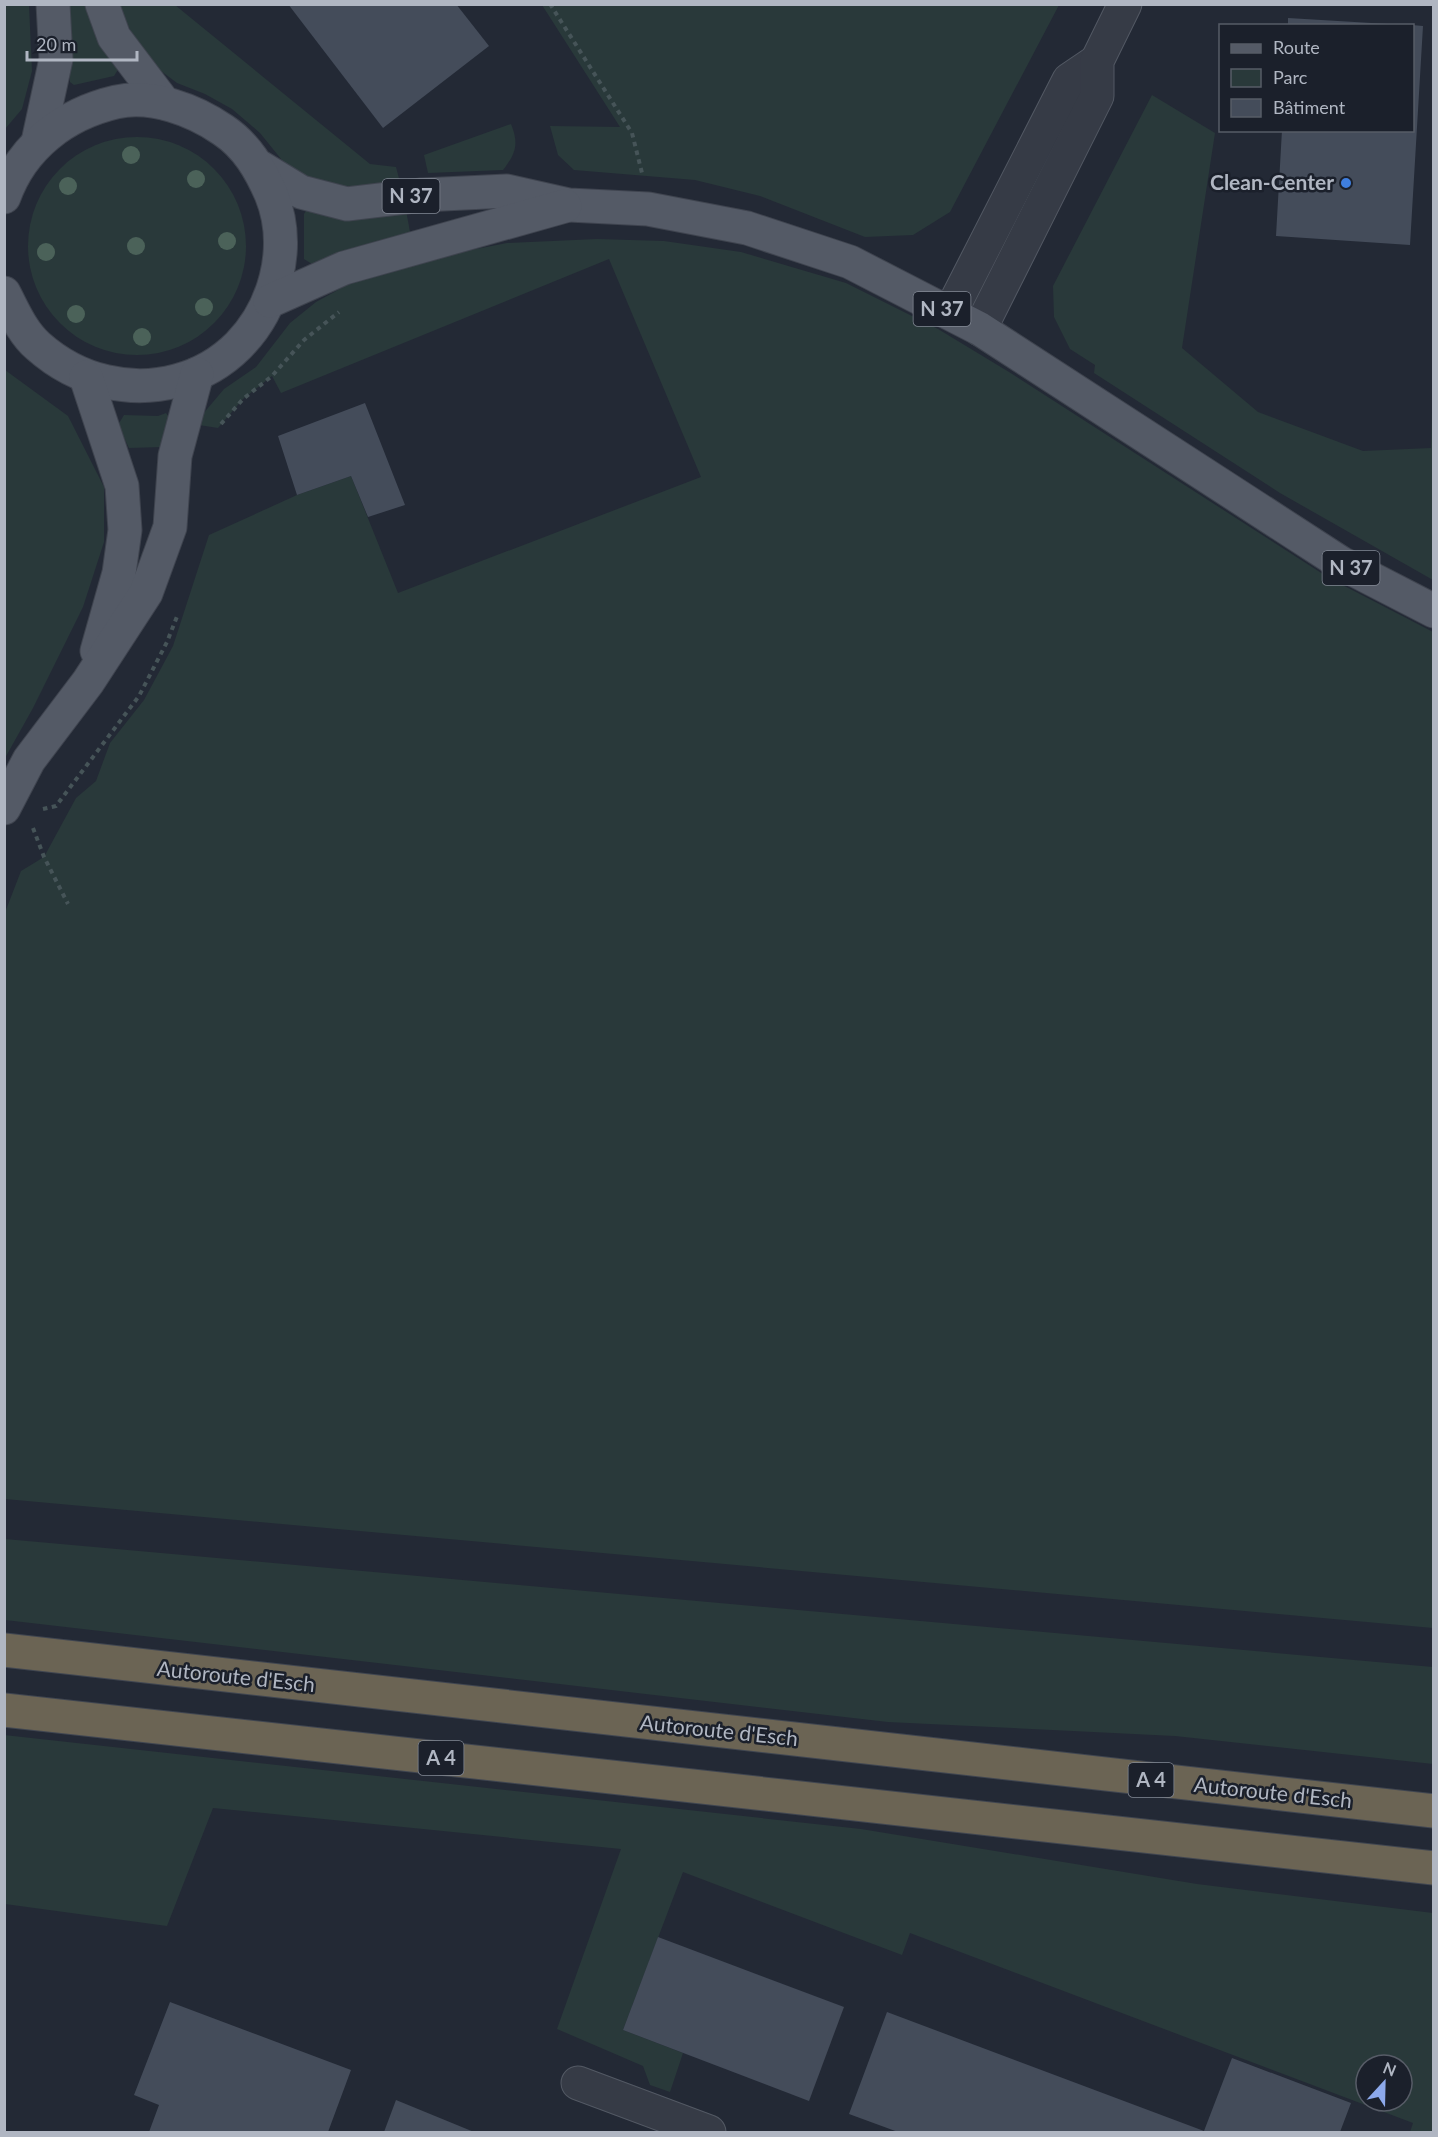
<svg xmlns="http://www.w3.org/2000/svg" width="1438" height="2137" viewBox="0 0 1438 2137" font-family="Lato,sans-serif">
	<rect width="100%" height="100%" fill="#232935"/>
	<g fill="#29393a" fill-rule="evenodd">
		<path d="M5,4L29,5L32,71L22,109L5,129Z"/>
		<path d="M65,5H86L100,39L119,68L114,76L74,85L70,82V44Z"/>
		<path d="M117,5H175L370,164L396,167L401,186L340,192L294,175L260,133L232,109L205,94L177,83L157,68L139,46Z"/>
		<path d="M542,5H1059L950,212L913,235L865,237L760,196L695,180L574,170L558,155L550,126L620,127Z"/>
		<path d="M1152,95L1215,133L1182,348L1258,412L1363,451L1431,448L1433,374V580L1280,493L1094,373L1095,365L1070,349L1054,317L1053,286Z"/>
		<path d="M511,124C519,144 516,153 503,170L428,173L424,155Z"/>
		<circle cx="137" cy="246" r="109"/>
		<path d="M308,208L406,210L410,232L312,264L304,259V214Z"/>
		<path d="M597,239L664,241L741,252L846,283L938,329L1009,372L1329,578L1433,632V1628L5,1499L4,915L21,871L44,857L76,798L96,781L110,743L144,700L173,646L209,535L297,495L351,476L398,593L701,477L609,259L281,393L272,376L243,399L218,428L199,425L202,415L224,389L256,367L290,323L316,302L347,285L435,257L507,243Z"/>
		<path d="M5,370L68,416L104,487V542L83,607L33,708L5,758Z"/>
		<path d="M166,413L171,420L162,447L129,448L118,425L124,415L158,416Z"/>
		<path d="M5,1539L1433,1667V1764L1175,1736L888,1722L5,1620Z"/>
		<path d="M4,1735L861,1829L1197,1884L1433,1913V2132H1410L1413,2123L910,1933L902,1955L683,1872L623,2030L683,2053L670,2092L650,2085L643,2066L557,2029L621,1849L213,1808L167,1926L5,1904ZM1366,2065H1402V2101H1366Z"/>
	</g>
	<g fill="#444c5a">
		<path d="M288,4H456L489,46L383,128Z"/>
		<path d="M1288,18L1388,24V26H1288Z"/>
		<path d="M1412,25L1423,26L1410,245L1276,236L1282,130H1412Z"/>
		<path d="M365,403L405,505L368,517L351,476L297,495L278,436Z"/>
		<path d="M658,1937L844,2007L809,2101L623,2030Z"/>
		<path d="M170,2002L351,2070L328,2132H149L159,2105L134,2095Z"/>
		<path d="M887,2012L1204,2131L1232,2058L1351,2103L1340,2132H898L849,2114Z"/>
		<path d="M396,2100L474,2132H384Z"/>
	</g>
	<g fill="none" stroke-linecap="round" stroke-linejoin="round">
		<g stroke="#535964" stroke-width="35">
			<g id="minor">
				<path d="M950,313L1069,80L1097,61"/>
				<path d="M980,329L1097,96V61L1125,4"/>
				<path d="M578,2083L709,2132"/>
			</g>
		</g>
		<g stroke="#3f444f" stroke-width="35">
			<g id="major">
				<path d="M102,4L114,37L164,103"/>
				<path d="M38,142L56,59L53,4"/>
				<path d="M260,167L301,192L347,204L422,195L507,191L569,205L648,209L747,228L850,262L980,329L1341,563L1434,611"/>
				<path d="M4,197C22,146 65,114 116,102C152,94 194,110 223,130C247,146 260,169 271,194C282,221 283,250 276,278C248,388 120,419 38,346C22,332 14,312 4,293"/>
				<path d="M270,301L344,268L565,206"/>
				<path d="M86,377L122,486L125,530L119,573L97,651"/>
				<path d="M4,808L29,760L88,682L146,593L170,527L175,456L197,374"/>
			</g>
		</g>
		<g stroke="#404651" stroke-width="35">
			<g id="highway">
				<path d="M4,1650L1434,1811"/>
				<path d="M4,1710L1434,1868"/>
			</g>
		</g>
		<g stroke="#465458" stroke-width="4" stroke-dasharray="4.5 4.5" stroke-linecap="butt">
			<path d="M550,4L632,133L642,173"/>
			<path d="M221,424L243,399L272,376L304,340L339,312"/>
			<path d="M43,809L56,806L139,696L167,642L178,614"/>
			<path d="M33,828L44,857L68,904"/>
		</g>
		<use href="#minor" stroke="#363b46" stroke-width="33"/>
		<use href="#major" stroke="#545a66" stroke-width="33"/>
		<use href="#highway" stroke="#6b6454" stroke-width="33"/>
	</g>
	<g fill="#4b6259">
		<circle cx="131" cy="155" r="9"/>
		<circle cx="196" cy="179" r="9"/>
		<circle cx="68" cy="186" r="9"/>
		<circle cx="227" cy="241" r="9"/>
		<circle cx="136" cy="246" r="9"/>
		<circle cx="46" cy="252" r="9"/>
		<circle cx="204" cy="307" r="9"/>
		<circle cx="76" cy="314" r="9"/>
		<circle cx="142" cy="337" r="9"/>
	</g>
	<circle fill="#3f7fe0" stroke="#1b202b" stroke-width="2" cx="1346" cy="183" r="6"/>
	<g text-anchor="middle" stroke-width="5" stroke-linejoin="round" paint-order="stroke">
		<g fill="#1b202b" stroke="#838995" stroke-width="1.5">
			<rect x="382.5" y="179" width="57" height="34" rx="4.5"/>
			<rect x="913.5" y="292" width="57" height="34" rx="4.5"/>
			<rect x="1322.5" y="551" width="57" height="34" rx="4.5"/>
			<rect x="418.5" y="1741" width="45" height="34" rx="4.5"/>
			<rect x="1128.5" y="1763" width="45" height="34" rx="4.5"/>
		</g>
		<g font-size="20" font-weight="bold" fill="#b0b6c2">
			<text x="411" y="203">N 37</text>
			<text x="942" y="316">N 37</text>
			<text x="1351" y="575">N 37</text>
			<text x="441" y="1765">A 4</text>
			<text x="1151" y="1787">A 4</text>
		</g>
		<g font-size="21" font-weight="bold" fill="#b0b6c2" stroke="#1b202b" text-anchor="end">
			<text x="1334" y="190">Clean-Center</text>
		</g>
		<g font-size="21" fill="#b0b6c2" stroke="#1b202b">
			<text transform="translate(236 1677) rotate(6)" y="7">Autoroute d'Esch</text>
			<text transform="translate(719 1731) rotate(6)" y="7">Autoroute d'Esch</text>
			<text transform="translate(1273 1793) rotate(6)" y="7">Autoroute d'Esch</text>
		</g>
	</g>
	<rect width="1438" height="2137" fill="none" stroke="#b0b6c2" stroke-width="12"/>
	<rect x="1219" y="24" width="195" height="108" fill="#1b202b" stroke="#575c67" stroke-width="1.5"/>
	<rect x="1231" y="44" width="30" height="9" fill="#545a66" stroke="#575c67" stroke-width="1.5"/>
	<text x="1273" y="54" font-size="18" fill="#b0b6c2">Route</text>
	<rect x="1231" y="69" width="30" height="18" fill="#29393a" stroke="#575c67" stroke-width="1.5"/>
	<text x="1273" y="84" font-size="18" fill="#b0b6c2">Parc</text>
	<rect x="1231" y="99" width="30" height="18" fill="#444c5a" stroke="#575c67" stroke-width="1.5"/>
	<text x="1273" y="114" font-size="18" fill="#b0b6c2">Bâtiment</text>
	<g transform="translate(1384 2083) rotate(22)"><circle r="28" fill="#1b202b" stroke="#575c67" stroke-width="1.5"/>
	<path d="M0-4.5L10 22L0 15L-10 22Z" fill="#8da9eb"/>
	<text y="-9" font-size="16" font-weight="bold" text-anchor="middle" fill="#b0b6c2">N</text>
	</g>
	<path d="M27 51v9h110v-9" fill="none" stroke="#b0b6c2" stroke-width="3"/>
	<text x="36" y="51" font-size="18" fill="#b0b6c2" stroke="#1b202b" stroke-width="4.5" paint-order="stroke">20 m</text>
</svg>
